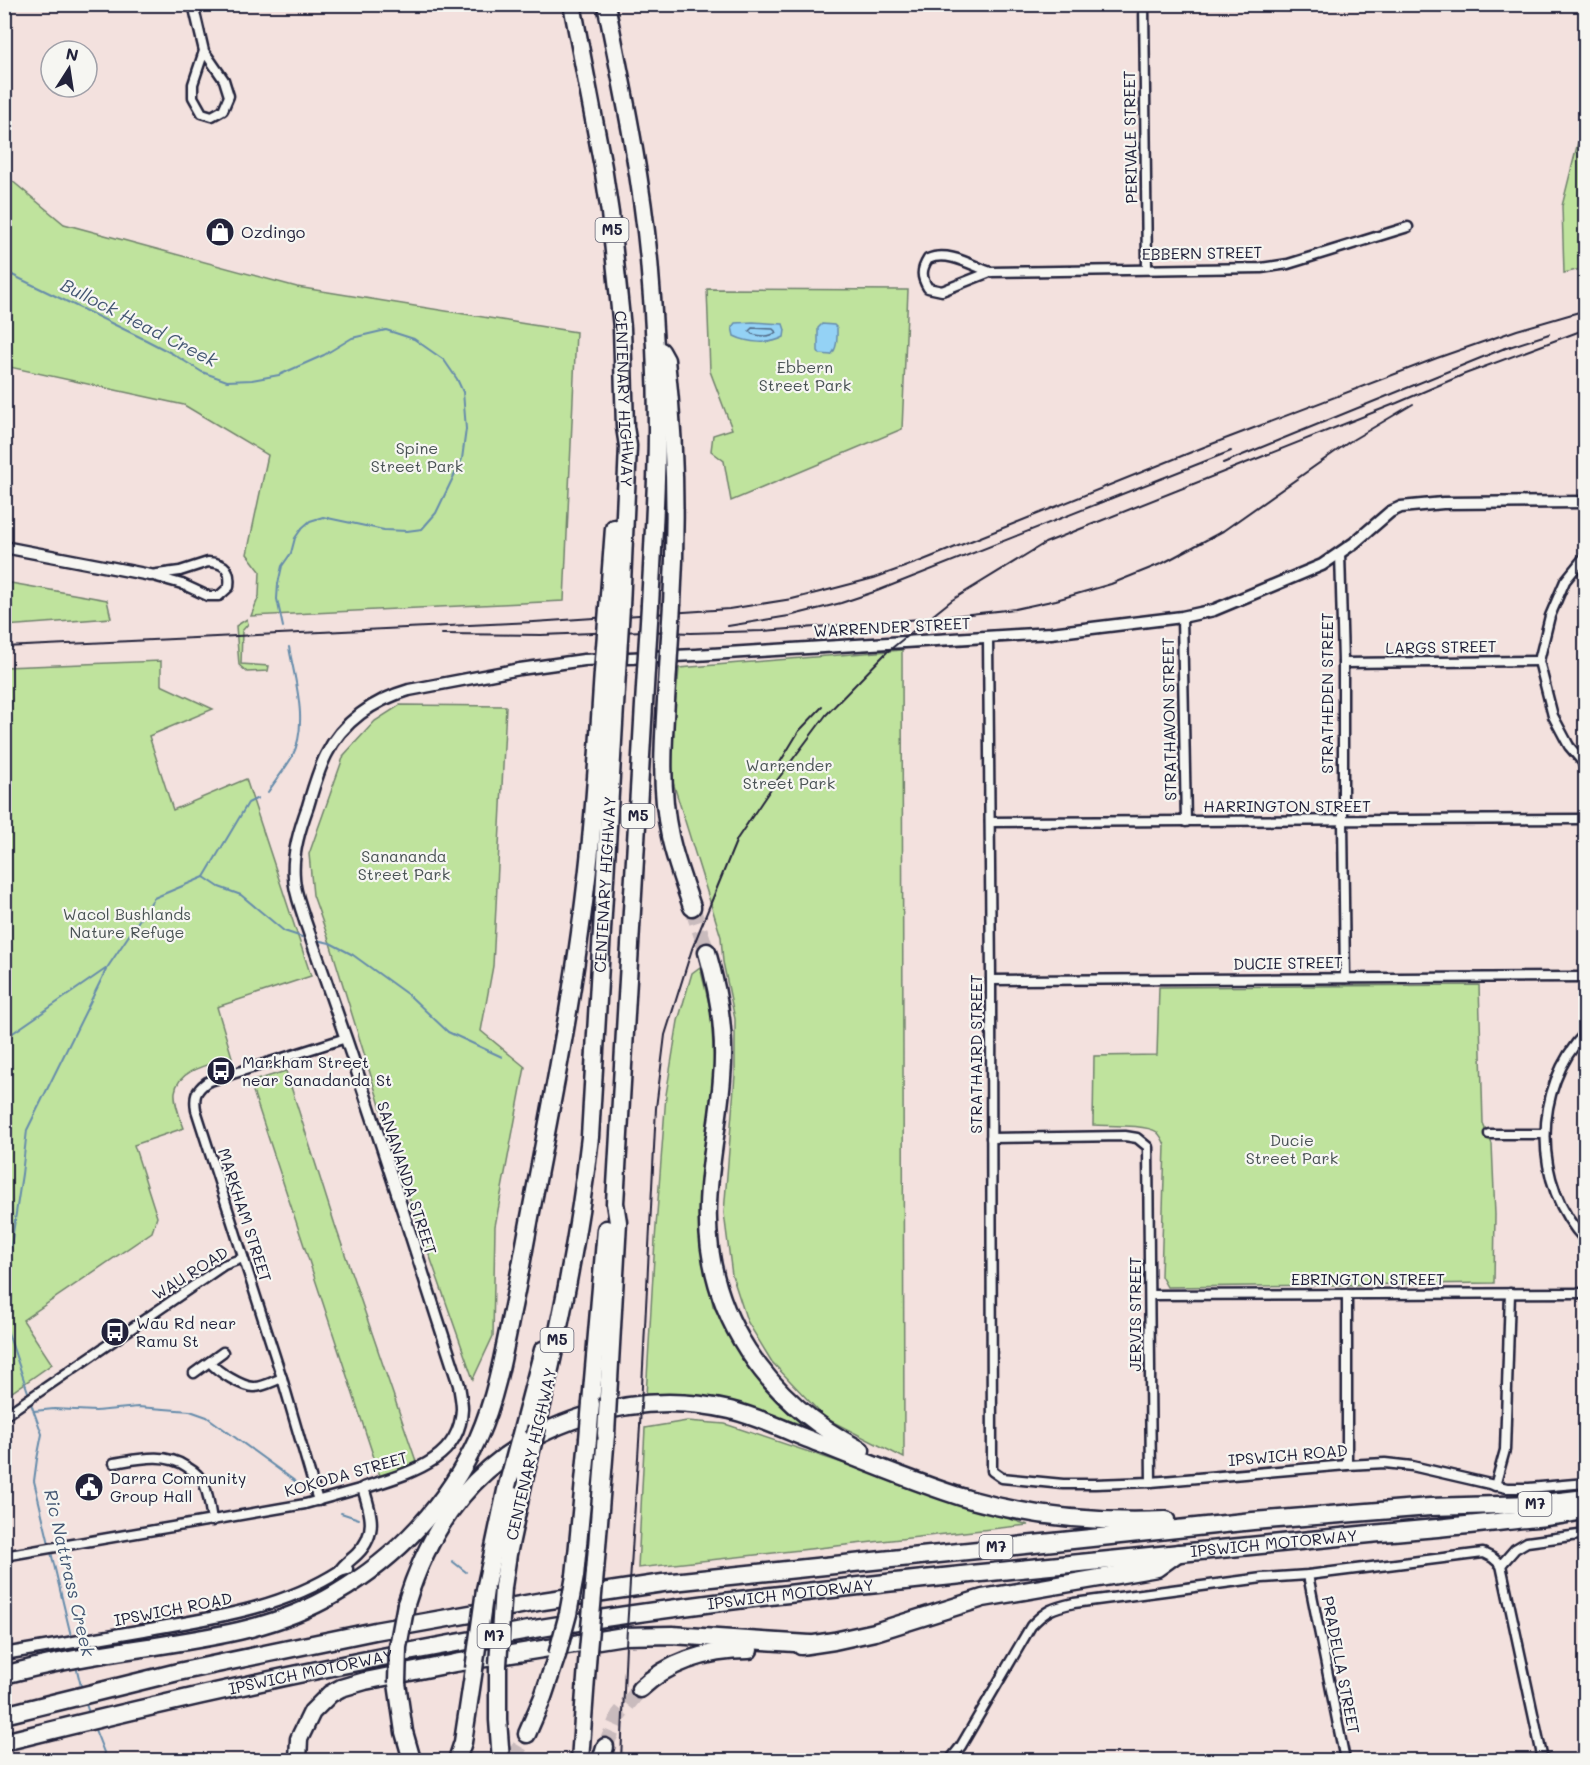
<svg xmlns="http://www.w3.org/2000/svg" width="1590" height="1765" viewBox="0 0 1590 1765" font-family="Mali,sans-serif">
	<rect width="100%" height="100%" fill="#f3e1de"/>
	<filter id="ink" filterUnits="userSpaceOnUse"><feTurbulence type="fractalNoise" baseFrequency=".0167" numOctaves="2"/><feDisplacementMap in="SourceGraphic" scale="12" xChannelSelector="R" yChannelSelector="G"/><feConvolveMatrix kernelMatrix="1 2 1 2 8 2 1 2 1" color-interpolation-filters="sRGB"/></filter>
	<g filter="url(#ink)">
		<g fill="#bfe39d" stroke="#70826c" stroke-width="1.5">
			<path d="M1578,142H1585V268L1564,273L1562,206Z"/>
			<path d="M5,175L64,224L297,287L576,332L564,601L251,616L259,596L260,571L247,554L268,455L184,405L5,366Z"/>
			<path d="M707,289L908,290L902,429L731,501L724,461L711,451L713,435L732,429L710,371Z"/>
			<path d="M5,582L107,600L111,618L5,626Z"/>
			<path d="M247,619L248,624L242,631L241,664L269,666L268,671L247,672L239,665L236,626Z"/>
			<path d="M902,650L904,1458L825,1418L772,1362L747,1321L732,1275L724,1213L735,1075V1019L723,962L721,937L672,779V683L678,681L679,668Z"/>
			<path d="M161,661V685L213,709L149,736L173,810L246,779L311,976L217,1007L232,1057C214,1064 178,1068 175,1092C174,1104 180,1117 184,1128L134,1145L157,1217L152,1232L23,1320L52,1364L5,1397V667Z"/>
			<path d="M400,705L506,706L493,966L481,1031L525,1067L495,1226L493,1336L473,1379L403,1180L330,943L313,895L309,854L344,755L375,721Z"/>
			<path d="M700,967L711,1012L714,1064L703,1175V1244L713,1306L747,1359L807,1426L745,1407L673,1397L646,1396L655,1240L666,1095L678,1021L692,973Z"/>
			<path d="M1479,985L1483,1123L1492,1144L1495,1215L1494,1283L1167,1287L1161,1276L1165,1145C1163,1140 1161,1136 1157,1132C1145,1124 1109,1126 1093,1125L1094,1056L1157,1055L1159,987Z"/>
			<path d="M286,1071L335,1225L417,1464L380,1476L250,1082Z"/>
			<path d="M687,1421L725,1424L1028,1525L638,1568L645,1428Z"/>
		</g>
		<g fill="#94d2f5" stroke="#668cab" stroke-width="1.5">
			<path d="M753,322L783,324L785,330L784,337C770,345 748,343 734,336L732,327L735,323Z"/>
			<path d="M822,324L834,325L837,328C837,336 838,348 831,355L820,354L818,351V328Z"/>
		</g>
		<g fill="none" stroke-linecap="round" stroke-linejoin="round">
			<path stroke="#506885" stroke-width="1.5" d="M752,328L773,329L776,332C770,338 759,336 752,334L749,331Z"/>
			<g stroke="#668cab" stroke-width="2">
				<path d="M4,271L146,340L173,354L202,372L227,381L252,380L279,375L324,355L352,338L386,330L414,339L444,360L457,379L463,392L466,429L462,459L436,513L422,529L407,531L384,530L323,517L310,521L302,528L295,538L291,553L282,566L278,584L277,599L283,627"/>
				<path d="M268,792C276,780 285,769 292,757C309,724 295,681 289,647"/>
				<path d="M204,877L219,887L241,895L284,931L308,939"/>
				<path d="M316,940L330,943L353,955L411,997L448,1032L502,1057"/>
				<path d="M4,1039L107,968L154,898L204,877L248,803L258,798"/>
				<path d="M4,1292L22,1174L27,1130L106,970"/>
				<path d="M4,1321L29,1395"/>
				<path d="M30,1401L42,1434L37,1459L34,1481L72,1640"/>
				<path d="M34,1411L54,1409L96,1411L138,1407L190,1411L207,1417L303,1487"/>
				<path d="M341,1513L359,1519"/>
				<path d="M452,1561L466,1572"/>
				<path d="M76,1666L82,1690"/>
				<path d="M85,1701L90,1716"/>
				<path d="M94,1727L107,1760"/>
			</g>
			<g stroke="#c9bbbd" stroke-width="16" stroke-dasharray="16 8" stroke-linecap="butt">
				<path d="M692,907L707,952"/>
				<path d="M605,1747L619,1715L640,1689"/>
				<path d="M512,1760L527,1734"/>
			</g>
			<g stroke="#22223b" stroke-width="13">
				<g id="minor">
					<path d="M193,4L204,51L224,80L229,96L223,110L212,116L202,113L193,97V84L204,51"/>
					<path d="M1144,4L1147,269"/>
					<path d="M990,272C971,265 948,250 928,259C921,270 921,277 928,288L942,291L990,272L1261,268L1288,264L1408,227"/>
					<path d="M1340,553L1343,663V821L1345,978"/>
					<path d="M1586,555L1565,581L1550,616L1539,661L1553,716L1569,746L1586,766"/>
					<path d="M208,562C226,563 231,570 229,587L219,596H208L182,584L150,575L180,571Z"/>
					<path d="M1182,617L1186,822"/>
					<path d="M988,637L991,980L992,1471L1002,1478L1063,1484H1095L1151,1482L1347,1465L1385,1463L1412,1466L1507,1488H1529L1586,1483"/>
					<path d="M1343,663L1539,661"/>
					<path d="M990,822L1586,819"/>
					<path d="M991,980L1586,977"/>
					<path d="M1586,1032C1532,1088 1532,1185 1586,1241"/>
					<path d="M1489,1134H1545"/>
					<path d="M991,1138L1125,1136L1137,1138L1148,1147L1151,1482"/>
					<path d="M1347,1294V1465"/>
					<path d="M1150,1295L1586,1293"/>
					<path d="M210,1362C216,1371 244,1388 255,1387C263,1387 274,1381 282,1378"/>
					<path d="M194,1373L223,1352"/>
					<path d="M4,1416L224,1265L243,1258"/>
					<path d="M114,1463C139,1459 165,1452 187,1467C194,1471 201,1477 204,1484C209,1495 210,1509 212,1521"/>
					<path d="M1495,1486L1505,1450L1510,1293"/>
					<path d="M318,1501L282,1378L196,1110C194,1097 195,1091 207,1082L346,1038"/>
					<path d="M4,1556L305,1504L363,1488"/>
					<path d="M1501,1565L1543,1760"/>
					<path d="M1501,1565L1515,1549L1527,1542L1586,1534"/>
					<path d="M1308,1575L1345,1760"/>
					<path d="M950,1760L961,1746L1031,1626C1046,1610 1052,1608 1074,1603L1262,1578L1308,1575L1483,1553L1493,1558L1501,1565"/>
				</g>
			</g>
			<g stroke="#22223b" stroke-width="15">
				<g id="tertiary">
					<path d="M4,547L150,575"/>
					<path d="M340,1571C344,1564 351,1560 357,1554C378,1533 371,1513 363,1488C404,1474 460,1463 462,1409C462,1401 460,1393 459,1385C421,1269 385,1152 345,1036C332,998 318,959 305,921C301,907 294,891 294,877C292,853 300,828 308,806C313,789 318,771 326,755C342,722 374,700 409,690L520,669L584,660L696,655L1051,633L1182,617L1214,610L1322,565L1354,543L1390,512L1401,507L1443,503L1586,502"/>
					<path d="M4,1654C51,1646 98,1638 144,1630C212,1618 281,1609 340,1571L347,1569"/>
				</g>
			</g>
			<g stroke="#22223b" stroke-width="21">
				<g id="motorway">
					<path id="s1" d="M572,4L603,167L610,213L622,328L625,427L628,446L621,607"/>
					<path d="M606,4C623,89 641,174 649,260C654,316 657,372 657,428C657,487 653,546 650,605"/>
					<path d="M661,351L666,360C675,442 677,522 672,604"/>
					<path d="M608,608L614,528"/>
					<path d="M668,669C665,724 658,781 670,836C675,860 684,883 692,907"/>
					<path d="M707,952C719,993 726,1035 722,1078C719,1121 709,1163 708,1205C704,1314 767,1402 861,1450"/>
					<path d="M608,1398L618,1222L615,1203L646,670"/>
					<path d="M591,1403L606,1229"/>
					<path id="s2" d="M537,1427C559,1331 579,1235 590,1137L617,672"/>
					<path d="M520,1438L543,1350"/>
					<path d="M595,1572L606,1434"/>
					<path d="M575,1576L588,1439"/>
					<path d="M503,1587L508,1554L525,1475"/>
					<path d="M485,1590L507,1486"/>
					<path d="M406,1604C418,1565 436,1527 462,1496C527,1420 634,1388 730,1410C755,1416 779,1427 803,1437C857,1458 912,1482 968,1499C1032,1517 1100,1523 1166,1520"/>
					<path d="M801,1646L834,1641L875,1632L983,1598L1157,1568L1178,1553"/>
					<path d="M498,1665V1720L501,1760"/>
					<path d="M4,1675C52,1662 100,1654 149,1647C214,1637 278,1628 335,1594C397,1558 448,1504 478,1438C495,1400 503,1357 511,1316C518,1283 524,1250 530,1217C551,1107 573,998 586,886C595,816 598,744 603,672"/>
					<path d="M397,1683L404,1732L412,1760"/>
					<path d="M640,1689C670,1661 708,1650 749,1650"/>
					<path d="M4,1715L178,1672L375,1631L543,1601L663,1583L1253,1521L1430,1507L1535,1504L1586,1498"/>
					<path d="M527,1734L543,1697L557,1655"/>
					<path id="s3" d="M4,1742C184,1697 365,1657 547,1627C701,1602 855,1586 1010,1570C1130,1557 1250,1545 1370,1534C1415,1530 1461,1526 1506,1521C1532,1518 1560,1517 1586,1510"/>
					<path d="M298,1760L299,1739L312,1712L330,1694L341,1688L365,1681L455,1663L624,1636L672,1635L810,1644"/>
					<path d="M457,1760L463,1742L474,1669"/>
					<path d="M580,1760L588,1651"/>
					<path d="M601,1760L605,1747"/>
				</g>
			</g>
			<use href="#minor" stroke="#f6f6f2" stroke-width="8"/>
			<use href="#tertiary" stroke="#f6f6f2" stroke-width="10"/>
			<use href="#motorway" stroke="#f6f6f2" stroke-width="16"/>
			<g stroke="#22223b" stroke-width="2">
				<path d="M1503,349L1549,334"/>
				<path d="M1223,463L1510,346"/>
				<path d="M728,626L789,616L841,603L877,591L1231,451"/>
				<path d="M442,634L541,635L644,631L691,633L763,631L934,618L1015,609L1056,600L1111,584L1163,563L1223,531L1349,442L1413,404"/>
				<path d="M4,647L534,622L729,609L792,599L832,589L874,578L921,561L1204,447L1437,358L1517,330L1586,310"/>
				<path d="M779,764L799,731L822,707"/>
				<path d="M621,1760L626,1645L640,1426L656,1108L665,1035L692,949L737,839L772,787L826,715L887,652L952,600L1045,543L1397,403L1465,374L1586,329"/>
			</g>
			<g stroke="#22223b" stroke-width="21" stroke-linecap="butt">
				<g id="motorway-bridge">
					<path d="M668,669L672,604"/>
					<path d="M646,670L650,605"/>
					<path d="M603,672L608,608"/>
					<path d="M617,672L621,607"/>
					<path d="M606,1434L608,1398"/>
					<path d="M588,1439L591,1403"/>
					<path d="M525,1475L537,1427"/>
					<path d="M507,1486L520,1438"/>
					<path d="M588,1651L595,1572"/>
					<path d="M557,1655L568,1614L575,1576"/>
					<path d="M498,1665L503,1587"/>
					<path d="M474,1669L485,1590"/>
					<path d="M397,1683L398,1647L406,1604"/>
				</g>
			</g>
			<use href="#motorway-bridge" stroke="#f6f6f2" stroke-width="16"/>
		</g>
	</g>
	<defs>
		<g id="shop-disc" transform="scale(1.5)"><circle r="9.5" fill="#22223b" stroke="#f6f6f2"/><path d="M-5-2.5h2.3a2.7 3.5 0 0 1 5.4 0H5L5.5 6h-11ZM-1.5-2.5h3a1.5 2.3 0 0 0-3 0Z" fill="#fff"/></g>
		<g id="bus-disc" transform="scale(1.5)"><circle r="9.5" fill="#22223b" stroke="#f6f6f2"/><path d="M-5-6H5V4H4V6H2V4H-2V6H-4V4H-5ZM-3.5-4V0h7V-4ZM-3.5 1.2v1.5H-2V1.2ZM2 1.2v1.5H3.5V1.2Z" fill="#fff"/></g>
		<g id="civic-disc" transform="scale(1.5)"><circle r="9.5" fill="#22223b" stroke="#f6f6f2"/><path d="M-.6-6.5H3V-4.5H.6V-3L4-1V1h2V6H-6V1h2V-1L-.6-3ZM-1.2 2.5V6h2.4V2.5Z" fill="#fff"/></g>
	</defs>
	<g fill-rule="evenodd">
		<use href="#shop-disc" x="220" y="232"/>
		<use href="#bus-disc" x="221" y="1071"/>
		<use href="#bus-disc" x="115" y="1332"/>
		<use href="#civic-disc" x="89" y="1487"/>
	</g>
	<g text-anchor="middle" stroke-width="4.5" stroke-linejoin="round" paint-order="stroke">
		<g fill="#f6f6f2" stroke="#626272" stroke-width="1.5">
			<rect x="595.5" y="218" width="33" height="24" rx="4.5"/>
			<rect x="621.5" y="804" width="33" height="24" rx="4.5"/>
			<rect x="540.5" y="1328" width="33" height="24" rx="4.5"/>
			<rect x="1518.5" y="1492" width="33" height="24" rx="4.5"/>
			<rect x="979.5" y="1535" width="33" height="24" rx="4.5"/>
			<rect x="477.5" y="1624" width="33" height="24" rx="4.5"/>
		</g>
		<g font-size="15" font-weight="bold" fill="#22223b">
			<text x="612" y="235">M5</text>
			<text x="638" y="821">M5</text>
			<text x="557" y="1345">M5</text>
			<text x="1535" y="1509">M7</text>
			<text x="996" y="1552">M7</text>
			<text x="494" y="1641">M7</text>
		</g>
		<g font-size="16" fill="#22223b" stroke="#f6f6f2">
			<text transform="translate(1130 137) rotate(-91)" y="6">PERIVALE STREET</text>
			<text transform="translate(1202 253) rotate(-1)" y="6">EBBERN STREET</text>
			<text dy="6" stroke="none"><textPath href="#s1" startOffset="399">CENTENARY HIGHWAY</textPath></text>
			<text transform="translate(892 627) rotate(-3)" y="6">WARRENDER STREET</text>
			<text transform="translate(1441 647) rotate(-1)" y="6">LARGS STREET</text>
			<text transform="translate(1327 693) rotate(-90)" y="6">STRATHEDEN STREET</text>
			<text transform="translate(1169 719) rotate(-91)" y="6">STRATHAVON STREET</text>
			<text x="1287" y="812">HARRINGTON STREET</text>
			<text dy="6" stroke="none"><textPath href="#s2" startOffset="548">CENTENARY HIGHWAY</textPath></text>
			<text transform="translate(1288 963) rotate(-1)" y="6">DUCIE STREET</text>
			<text transform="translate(976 1054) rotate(-90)" y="6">STRATHAIRD STREET</text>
			<text transform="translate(407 1178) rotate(72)" y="6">SANANANDA STREET</text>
			<text transform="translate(245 1215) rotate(72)" y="6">MARKHAM STREET</text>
			<text transform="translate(190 1273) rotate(-32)" y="6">WAU ROAD</text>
			<text x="1368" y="1285">EBRINGTON STREET</text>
			<text transform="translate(1135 1314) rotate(-90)" y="6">JERVIS STREET</text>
			<text transform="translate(531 1454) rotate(-77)" y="6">CENTENARY HIGHWAY</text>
			<text transform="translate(1288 1455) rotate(-5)" y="6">IPSWICH ROAD</text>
			<text transform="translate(346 1474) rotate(-16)" y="6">KOKODA STREET</text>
			<text dy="6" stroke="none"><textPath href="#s3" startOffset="1287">IPSWICH MOTORWAY</textPath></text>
			<text dy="6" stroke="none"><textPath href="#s3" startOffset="801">IPSWICH MOTORWAY</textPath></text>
			<text transform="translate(173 1609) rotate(-11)" y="6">IPSWICH ROAD</text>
			<text transform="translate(1341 1665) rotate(79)" y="6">PRADELLA STREET</text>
			<text dy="6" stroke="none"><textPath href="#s3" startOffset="315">IPSWICH MOTORWAY</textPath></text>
		</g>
		<g font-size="16" fill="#22223b" stroke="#f6f6f2" text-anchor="start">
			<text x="241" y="238">Ozdingo</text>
			<text x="242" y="1068">Markham Street<tspan x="242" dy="18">near Sanadanda St</tspan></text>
			<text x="136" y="1329">Wau Rd near<tspan x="136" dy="18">Ramu St</tspan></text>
			<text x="110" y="1484">Darra Community<tspan x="110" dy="18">Group Hall</tspan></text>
		</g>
		<g font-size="16" fill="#495254" stroke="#f6f6f2">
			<text x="805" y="373">Ebbern<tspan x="805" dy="18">Street Park</tspan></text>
			<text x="417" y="454">Spine<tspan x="417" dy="18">Street Park</tspan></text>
			<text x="789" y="771">Warrender<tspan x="789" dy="18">Street Park</tspan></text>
			<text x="404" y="862">Sanananda<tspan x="404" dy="18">Street Park</tspan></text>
			<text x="127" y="920">Wacol Bushlands<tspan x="127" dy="18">Nature Refuge</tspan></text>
			<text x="1292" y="1146">Ducie<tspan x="1292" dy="18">Street Park</tspan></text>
		</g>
		<g font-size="18" font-style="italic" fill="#445773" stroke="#f6f6f2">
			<text transform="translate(139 323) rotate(27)" y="6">Bullock Head Creek</text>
			<text transform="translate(69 1573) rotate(77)" y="6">Ric Nattrass Creek</text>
		</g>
	</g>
	<rect width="1590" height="1765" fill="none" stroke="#f6f6f2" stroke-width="24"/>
	<rect x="12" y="12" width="1566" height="1741" fill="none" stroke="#22223b" stroke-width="2" filter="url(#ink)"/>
	<g transform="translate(69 69) rotate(12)"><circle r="28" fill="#f6f6f2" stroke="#a1a1a9" stroke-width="1.5"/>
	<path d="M0-4.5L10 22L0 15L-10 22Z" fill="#22223b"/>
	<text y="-9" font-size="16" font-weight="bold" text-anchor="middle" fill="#22223b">N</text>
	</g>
</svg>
